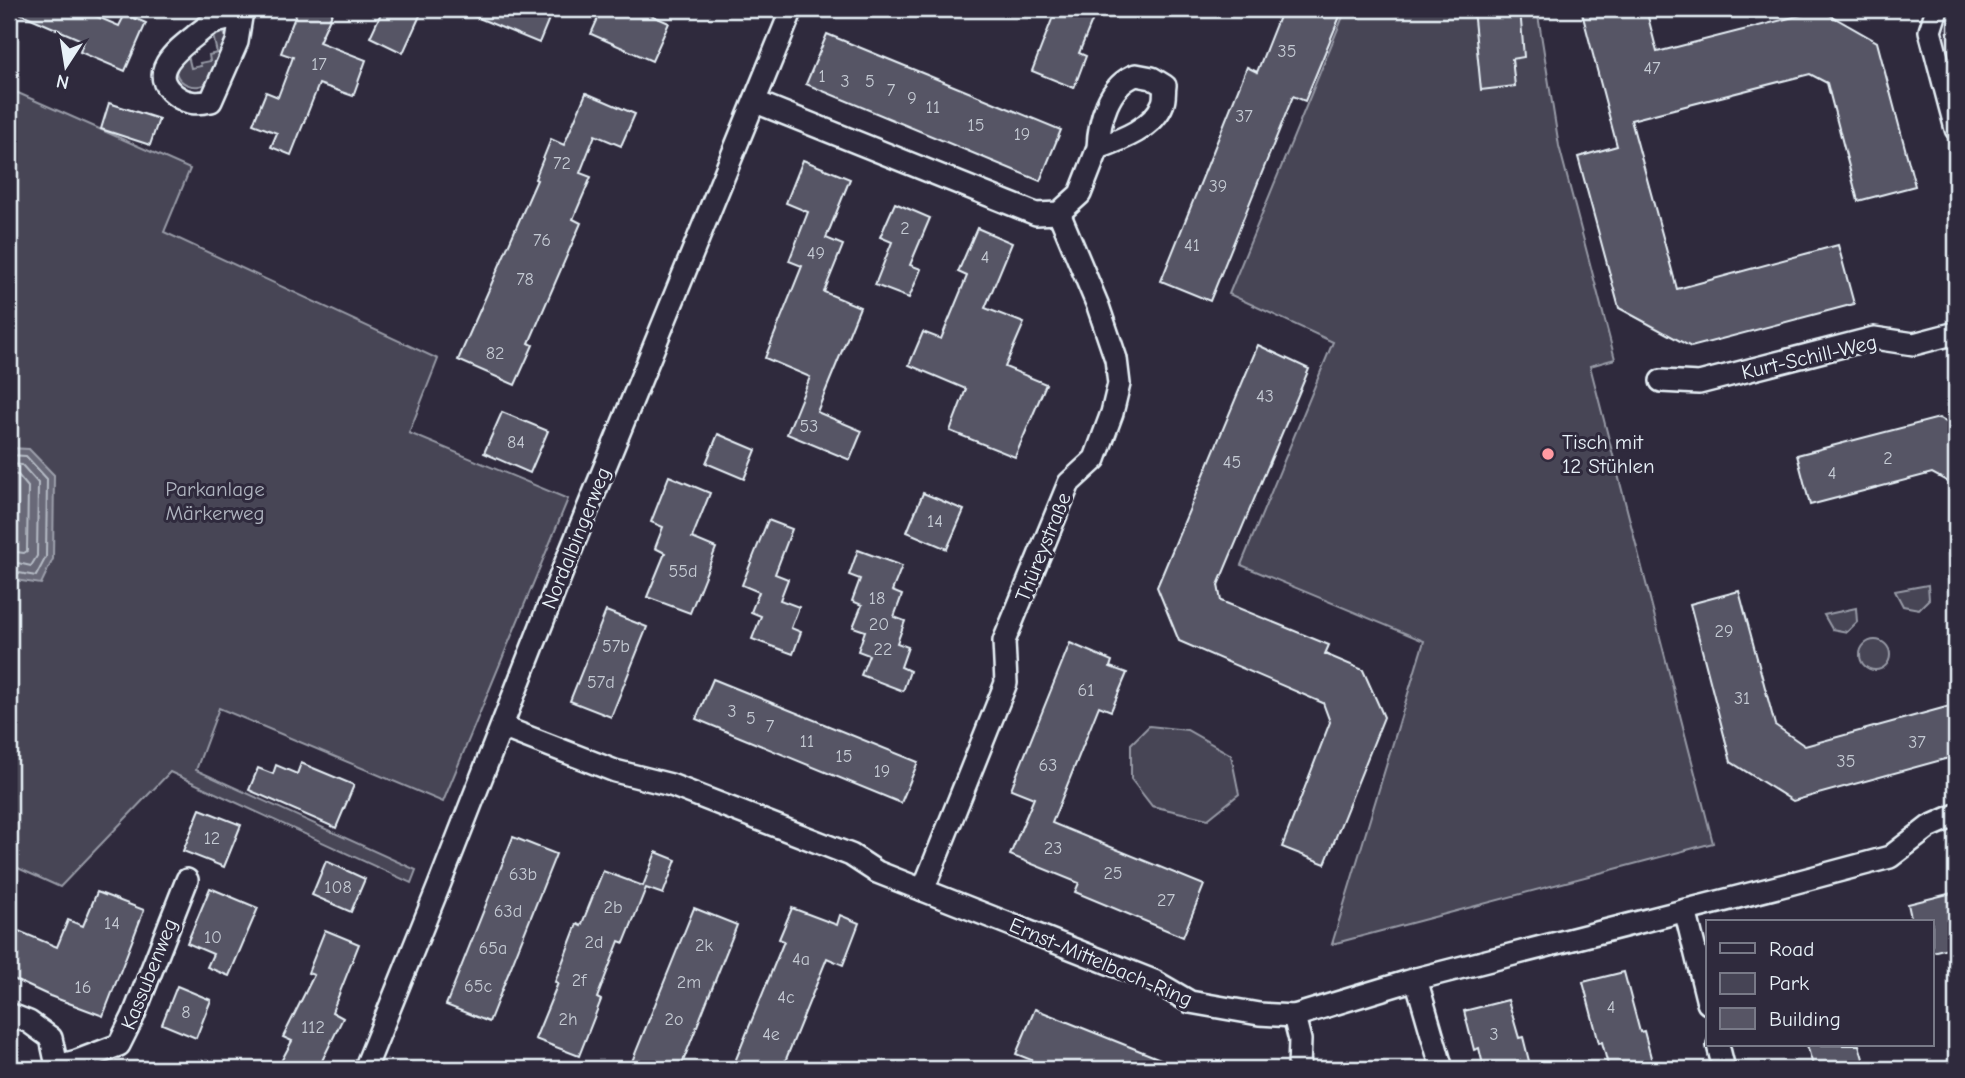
<svg xmlns="http://www.w3.org/2000/svg" width="1965" height="1078" viewBox="0 0 1965 1078" font-family="'Comic Neue',sans-serif">
	<rect width="100%" height="100%" fill="#2f2a3d"/>
	<filter id="ink" filterUnits="userSpaceOnUse"><feTurbulence type="fractalNoise" baseFrequency=".0143" numOctaves="2"/><feDisplacementMap in="SourceGraphic" scale="14" xChannelSelector="R" yChannelSelector="G"/><feConvolveMatrix kernelMatrix="1 2 1 2 8 2 1 2 1" color-interpolation-filters="sRGB"/></filter>
	<g filter="url(#ink)">
		<g fill="#464455" stroke="#979aa6" stroke-width="2">
			<path d="M1346,9H1537L1559,146L1615,359L1590,366L1713,843L1332,944L1424,641L1241,565L1333,342L1229,294Z"/>
			<path d="M212,31H223L227,39C222,52 218,70 210,80C199,94 170,83 177,64C179,60 184,55 187,51L191,68L201,66L200,63L210,61L209,55L217,53Z"/>
			<path d="M9,89L190,169L164,232L438,359L409,433L568,499L443,802L219,708L196,770L416,870L411,883L170,772L60,887L9,864Z"/>
			<path d="M1928,585L1929,599L1919,609L1903,606L1895,591Z"/>
			<path d="M1856,608L1857,622L1847,632L1832,629L1824,615Z"/>
			<circle cx="1875" cy="655" r="15"/>
			<path d="M1149,726L1187,730L1231,755L1239,794L1208,819L1152,806L1131,779V744Z"/>
		</g>
		<path fill="#696978" stroke="#9c9fab" stroke-width="2" d="M9,448L29,449L54,475L53,559L41,584L15,580L9,575Z"/>
		<g fill="none" stroke-linecap="round" stroke-linejoin="round">
			<g stroke="#b5bbc5" stroke-width="2">
				<path d="M9,455L26,456L47,479L46,557L36,576L19,573L9,570"/>
				<path d="M9,464L22,465L38,483L37,556L31,566L9,561"/>
				<path d="M9,474L18,475L28,487L27,551L24,553L9,551"/>
			</g>
		</g>
		<g fill="#575565" stroke="#e8f1f8" stroke-width="2">
			<path d="M10,9H79L119,26L125,14L146,23L125,71L80,52L84,41Z"/>
			<path d="M298,9H334L319,42L366,60L353,96L319,84L291,155L271,147L277,133L253,124L266,92L278,97L293,57L281,53Z"/>
			<path d="M383,9H423L403,53L370,37Z"/>
			<path d="M457,9H553L539,43Z"/>
			<path d="M602,9H637L669,23L652,61L591,34Z"/>
			<path d="M1056,9H1097L1079,53L1086,56L1074,88L1032,71Z"/>
			<path d="M1282,9H1343L1305,101L1293,96L1210,301L1161,281L1247,67L1257,72Z"/>
			<path d="M1473,9H1520L1524,57L1512,59L1515,86L1481,90Z"/>
			<path d="M1581,9H1646L1657,52L1821,10L1877,42L1915,186L1858,201L1827,83L1810,74L1631,120L1677,289L1838,245L1854,304L1691,347L1619,308L1578,157L1617,146Z"/>
			<path d="M827,34L1061,130L1040,181L806,84Z"/>
			<path d="M586,93L635,114L621,146L595,135L580,173L591,177L573,219L581,223L529,343L533,345L515,385L458,360L537,180L535,179L551,139L564,145Z"/>
			<path d="M109,103L159,119L150,145L101,129Z"/>
			<path d="M803,160L850,179L826,238L843,245L824,292L860,307L817,412L862,431L850,460L787,434L810,377L765,358L802,266L789,261L808,212L786,203Z"/>
			<path d="M895,203L930,218L910,265L921,269L909,298L875,285L892,242L880,237Z"/>
			<path d="M977,228L1012,243L985,308L1024,323L1005,367L1046,384L1015,457L950,431L966,389L909,365L923,332L941,339L967,276L958,272Z"/>
			<path d="M1258,345L1309,369L1218,585L1221,601L1329,645L1325,654L1363,670L1384,717L1325,864L1282,847L1330,722L1323,703L1179,641L1157,587Z"/>
			<path d="M502,412L548,431L530,473L484,453Z"/>
			<path d="M1939,418L1956,428V486L1932,473L1810,505L1797,455Z"/>
			<path d="M718,434L756,450L744,479L706,463Z"/>
			<path d="M669,476L710,493L692,538L716,548L690,613L647,597L665,553L655,548L663,527L651,522Z"/>
			<path d="M923,493L964,510L947,549L907,532Z"/>
			<path d="M768,520L792,529L775,574L788,579L780,600L799,607L791,628L801,632L793,654L752,639L761,616L751,612L759,592L742,585Z"/>
			<path d="M858,550L902,566L892,591L902,595L894,617L905,621L897,643L908,647L901,667L910,671L903,691L861,675L869,655L858,651L865,631L853,627L862,605L852,601L860,579L849,575Z"/>
			<path d="M1739,591L1775,725L1805,746L1950,706L1956,726V756L1793,801L1731,762L1690,604Z"/>
			<path d="M606,611L647,627L611,717L570,701Z"/>
			<path d="M1070,643L1112,661L1110,667L1127,673L1111,711L1099,706L1052,823L1204,885L1183,937L1075,892L1079,883L1010,855L1034,798L1011,789Z"/>
			<path d="M713,679L918,762L901,803L696,719Z"/>
			<path d="M301,763L354,785L336,828L249,790L258,768L273,774L276,765L297,774Z"/>
			<path d="M200,809L241,825L224,867L183,851Z"/>
			<path d="M513,837L556,854L489,1022L446,1005Z"/>
			<path d="M656,852L676,860L663,894L646,888L624,943L619,941L597,998L601,1000L579,1056L535,1039L558,983L555,982L577,924L581,926L603,871L643,886Z"/>
			<path d="M326,861L365,879L351,912L312,895Z"/>
			<path d="M210,888L258,908L229,976L207,967L213,954L187,943Z"/>
			<path d="M97,892L144,910L103,1016L50,996L9,977V927L57,947L68,920L83,926Z"/>
			<path d="M1956,892V946L1932,952V922H1912L1908,904Z"/>
			<path d="M694,908L737,925L680,1069H629Z"/>
			<path d="M792,908L837,925L840,915L859,923L843,965L827,958L782,1069H732L784,941L779,939Z"/>
			<path d="M325,930L359,944L332,1012L343,1018L318,1069H277L292,1041L283,1037L314,975L308,973Z"/>
			<path d="M1624,972L1640,1032L1644,1031L1654,1069H1609L1602,1042L1599,1043L1583,982Z"/>
			<path d="M177,986L211,1000L196,1038L162,1024Z"/>
			<path d="M1508,1000L1519,1038L1523,1037L1531,1069H1484L1479,1048L1474,1050L1464,1011Z"/>
			<path d="M1035,1009L1183,1068V1069H1054L1016,1054Z"/>
			<path d="M1807,1045H1859L1866,1069H1814Z"/>
		</g>
		<g fill="none" stroke-linecap="round" stroke-linejoin="round">
			<g stroke="#e8f1f8" stroke-width="26">
				<g id="minor">
					<path d="M1937,9L1930,31L1956,129"/>
					<path d="M241,17C232,19 222,19 214,23C207,25 201,31 196,35C177,50 146,73 175,95C187,104 197,104 211,101L237,42L241,17L244,9"/>
					<path d="M1136,75L1152,78L1165,86C1164,91 1165,98 1163,103C1154,128 1121,140 1098,148C1099,121 1108,85 1136,75Z"/>
					<path d="M756,102L1036,214L1059,213L1080,194L1098,148"/>
					<path d="M1661,381L1699,383L1874,338L1914,344L1956,333"/>
					<path d="M502,727L615,771L671,785L851,855L877,872L1154,981L1190,1002L1259,1014L1294,1016L1416,979L1789,884L1890,857L1929,827L1956,815"/>
					<path d="M923,890L1006,683L1004,641L1069,483L1095,459L1112,413L1119,384L1116,359L1098,306L1059,213"/>
					<path d="M1685,910L1708,1003"/>
					<path d="M1416,979L1442,1069"/>
					<path d="M9,1014L29,1022L51,1038L57,1066L55,1069"/>
					<path d="M1294,1016L1300,1040L1299,1069"/>
					<path d="M1718,1045L1724,1069"/>
					<path d="M57,1066L77,1061L119,1045L133,1017L187,880"/>
					<path d="M365,1069L438,888L564,567L792,9"/>
				</g>
			</g>
			<use href="#minor" stroke="#2f2a3d" stroke-width="21"/>
		</g>
	</g>
	<circle fill="#ff9aa2" stroke="#2f2a3d" stroke-width="2.5" cx="1548" cy="454" r="7"/>
	<g text-anchor="middle" stroke-width="6" stroke-linejoin="round" paint-order="stroke">
		<g font-size="18" fill="#c4cad3">
			<text x="1287" y="57">35</text>
			<text x="319" y="70">17</text>
			<text x="1652" y="74">47</text>
			<text x="822" y="82">1</text>
			<text x="845" y="87">3</text>
			<text x="870" y="87">5</text>
			<text x="891" y="96">7</text>
			<text x="912" y="104">9</text>
			<text x="933" y="113">11</text>
			<text x="1244" y="122">37</text>
			<text x="976" y="131">15</text>
			<text x="1022" y="140">19</text>
			<text x="562" y="169">72</text>
			<text x="1218" y="192">39</text>
			<text x="905" y="234">2</text>
			<text x="542" y="246">76</text>
			<text x="1192" y="251">41</text>
			<text x="816" y="259">49</text>
			<text x="985" y="263">4</text>
			<text x="525" y="285">78</text>
			<text x="495" y="359">82</text>
			<text x="1265" y="402">43</text>
			<text x="809" y="432">53</text>
			<text x="516" y="448">84</text>
			<text x="1888" y="464">2</text>
			<text x="1232" y="468">45</text>
			<text x="1832" y="479">4</text>
			<text x="935" y="527">14</text>
			<text x="683" y="577">55d</text>
			<text x="877" y="604">18</text>
			<text x="879" y="630">20</text>
			<text x="1724" y="637">29</text>
			<text x="616" y="652">57b</text>
			<text x="883" y="655">22</text>
			<text x="601" y="688">57d</text>
			<text x="1086" y="696">61</text>
			<text x="1742" y="704">31</text>
			<text x="732" y="717">3</text>
			<text x="751" y="724">5</text>
			<text x="770" y="732">7</text>
			<text x="807" y="747">11</text>
			<text x="1917" y="748">37</text>
			<text x="844" y="762">15</text>
			<text x="1846" y="767">35</text>
			<text x="1048" y="771">63</text>
			<text x="882" y="777">19</text>
			<text x="212" y="844">12</text>
			<text x="1053" y="854">23</text>
			<text x="1113" y="879">25</text>
			<text x="523" y="880">63b</text>
			<text x="338" y="893">108</text>
			<text x="1166" y="906">27</text>
			<text x="613" y="913">2b</text>
			<text x="508" y="917">63d</text>
			<text x="112" y="929">14</text>
			<text x="213" y="943">10</text>
			<text x="594" y="948">2d</text>
			<text x="704" y="951">2k</text>
			<text x="493" y="954">65a</text>
			<text x="801" y="965">4a</text>
			<text x="579" y="986">2f</text>
			<text x="689" y="988">2m</text>
			<text x="478" y="992">65c</text>
			<text x="83" y="993">16</text>
			<text x="786" y="1003">4c</text>
			<text x="1611" y="1013">4</text>
			<text x="186" y="1018">8</text>
			<text x="568" y="1025">2h</text>
			<text x="674" y="1025">2o</text>
			<text x="313" y="1033">112</text>
			<text x="771" y="1040">4e</text>
			<text x="1494" y="1040">3</text>
		</g>
		<g font-size="21" fill="#e8f1f8" stroke="#2f2a3d">
			<text transform="translate(1809 357) rotate(-13)" y="7">Kurt-Schill-Weg</text>
			<text transform="translate(576 538) rotate(-68)" y="7">Nordalbingerweg</text>
			<text transform="translate(1043 547) rotate(-68)" y="7">Thüreystraße</text>
			<text transform="translate(1101 962) rotate(23)" y="7">Ernst-Mittelbach-Ring</text>
			<text transform="translate(149 974) rotate(-68)" y="7">Kassubenweg</text>
		</g>
		<g font-size="21" fill="#e8f1f8" stroke="#2f2a3d" text-anchor="start">
			<text x="1562" y="449">Tisch mit<tspan x="1562" dy="24">12 Stühlen</tspan></text>
		</g>
		<g font-size="21" fill="#afb4bf" stroke="#2f2a3d">
			<text x="215" y="496">Parkanlage<tspan x="215" dy="24">Märkerweg</tspan></text>
		</g>
	</g>
	<rect width="1965" height="1078" fill="none" stroke="#2f2a3d" stroke-width="35"/>
	<rect x="18" y="18" width="1930" height="1043" fill="none" stroke="#e8f1f8" stroke-width="2.5" filter="url(#ink)"/>
	<rect x="1706" y="920" width="228" height="126" fill="#2f2a3d" stroke="#797a88" stroke-width="2"/>
	<rect x="1720" y="943" width="35" height="10" fill="#2f2a3d" stroke="#797a88" stroke-width="2"/>
	<text x="1769" y="956" font-size="21" fill="#e8f1f8">Road</text>
	<rect x="1720" y="973" width="35" height="21" fill="#464455" stroke="#797a88" stroke-width="2"/>
	<text x="1769" y="990" font-size="21" fill="#e8f1f8">Park</text>
	<rect x="1720" y="1008" width="35" height="21" fill="#575565" stroke="#797a88" stroke-width="2"/>
	<text x="1769" y="1026" font-size="21" fill="#e8f1f8">Building</text>
	<g transform="translate(66 66) rotate(192)" stroke="#2f2a3d" stroke-width="5" paint-order="stroke">
	<path d="M0-5L12 26L0 18L-12 26Z" fill="#e8f1f8"/>
	<text y="-10" font-size="19" font-weight="bold" text-anchor="middle" fill="#e8f1f8">N</text>
	</g>
</svg>
